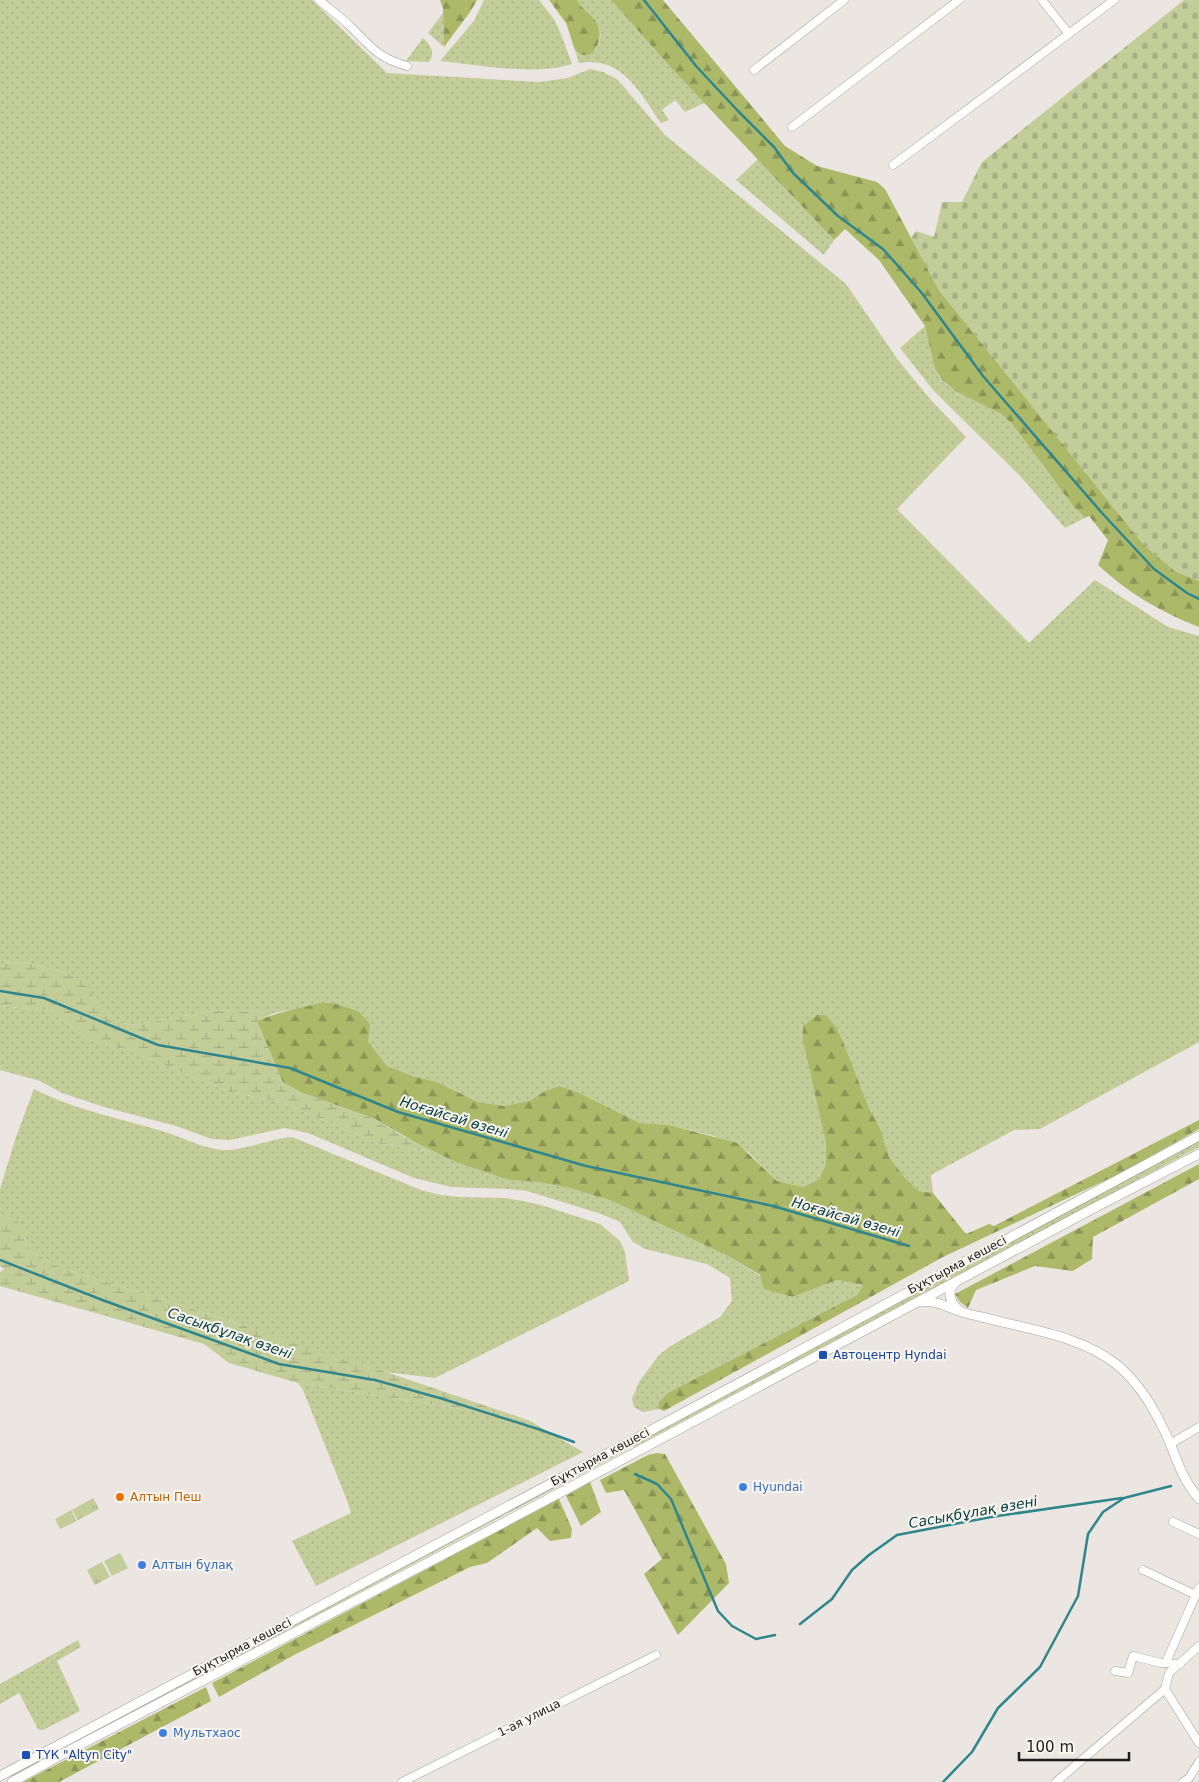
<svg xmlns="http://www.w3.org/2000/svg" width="1199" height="1782" viewBox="0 0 1199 1782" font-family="'DejaVu Sans',sans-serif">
	<defs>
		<pattern id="grass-dots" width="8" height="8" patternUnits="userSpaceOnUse" patternTransform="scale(1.25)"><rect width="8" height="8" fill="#c3cd9a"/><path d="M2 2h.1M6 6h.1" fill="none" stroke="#a7b084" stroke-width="1.8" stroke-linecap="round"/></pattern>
		<pattern id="forest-firs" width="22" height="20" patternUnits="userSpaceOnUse" patternTransform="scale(1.25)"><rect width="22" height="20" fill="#acb969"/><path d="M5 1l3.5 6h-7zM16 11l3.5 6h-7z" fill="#8b9656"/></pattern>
		<pattern id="wetland-marsh" width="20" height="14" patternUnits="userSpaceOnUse" patternTransform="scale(1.25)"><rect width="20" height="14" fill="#c3cd9a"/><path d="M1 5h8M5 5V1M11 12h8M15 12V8" fill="none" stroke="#a7b084"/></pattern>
		<pattern id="cemetery-stones" width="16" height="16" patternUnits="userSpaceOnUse" patternTransform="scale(1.25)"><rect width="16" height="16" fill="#c3cd9a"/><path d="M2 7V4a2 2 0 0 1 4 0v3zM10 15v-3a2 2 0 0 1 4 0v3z" fill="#a7b084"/></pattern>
		<pattern id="park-tufts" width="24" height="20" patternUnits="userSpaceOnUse" patternTransform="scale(1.25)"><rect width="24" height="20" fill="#c3cd9a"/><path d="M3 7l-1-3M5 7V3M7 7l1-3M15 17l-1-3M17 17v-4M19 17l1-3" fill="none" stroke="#a7b084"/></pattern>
	</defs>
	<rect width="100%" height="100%" fill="#ebe6e1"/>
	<g fill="url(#grass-dots)">
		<path d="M0,0H312L387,73L539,82L568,78L590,69L603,72L617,79L665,135L846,284L898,360L930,399L966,437L897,509L1029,643L1095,580L1168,627L1199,636V1042L1040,1129L1014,1130L931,1175L933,1193L919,1191L905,1178L889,1157L881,1130L869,1108L843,1041L836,1027L826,1015V1164L819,1179L803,1187L777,1181L748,1152L714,1136L669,1125L640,1123L575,1091L559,1086L545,1091L529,1101L504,1106L478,1102L437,1082L413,1076L387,1066L368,1041L358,1011L334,1003H319L297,1009L274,1013L215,1010L136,1025L121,1023L103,1009L82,981L63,972L25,962L0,963Z"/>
		<path d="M484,0H539L554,19L561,34L572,64C535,76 479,65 440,61L474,21Z"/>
		<path d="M577,0H611L672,69L704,103L685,112L675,100L662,110L669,120L661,123C640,93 622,55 579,63L575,50L578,53L596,50C611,22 585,18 577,0Z"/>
		<path d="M443,13L444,47L428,33Z"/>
		<path d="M423,38C430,45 436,52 429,62L406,61Z"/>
		<path d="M758,159L834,240L824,255L736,180Z"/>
		<path d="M925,326L935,369L942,381L957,392L1001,414L1013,425L1074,507L1085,518L1065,528L1020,476L933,390L900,348Z"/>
		<path d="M0,1006L50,1011L89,1040L127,1050L230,1092L281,1102L376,1143L437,1153L458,1163L509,1180L537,1182L569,1188L612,1201L730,1257L793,1297L837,1280L863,1285L857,1295L659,1402V1409L643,1412L634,1407L632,1399L639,1382L659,1355L669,1347L720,1317L732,1301L730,1278L707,1264L645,1249L633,1242L620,1222L601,1214L527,1191L508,1189L451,1187L414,1178L308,1133L285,1128L230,1140L212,1139L176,1126L104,1107L62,1093L40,1081L0,1070Z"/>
		<path d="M34,1089C77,1111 120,1118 165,1132C185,1138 203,1149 224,1150C246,1150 269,1139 292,1137L421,1190L441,1195L458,1197L505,1198L523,1201L541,1205L600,1224L620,1241L625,1252L629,1281L435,1378L386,1372L304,1348L238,1323L62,1268L28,1250L21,1227L2,1215L0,1216V1189L16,1137Z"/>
		<path d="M1199,1140V1147L634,1447L632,1442Z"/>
		<path d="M298,1383L528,1420L583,1452L316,1586L292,1541L351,1513L348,1503L303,1390Z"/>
		<path d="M621,1448L623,1452L12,1777L9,1772Z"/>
		<path d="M78,1640L81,1647L57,1661L80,1711L43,1730L38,1729L19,1693L0,1704V1684Z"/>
	</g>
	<g fill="url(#forest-firs)">
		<path d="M440,0H477L470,12L444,47L443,8Z"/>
		<path d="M549,0H577C582,10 593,15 598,25C605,42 590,66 575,50L566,23Z"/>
		<path d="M611,0H663L785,146L817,166L877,182L885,189L939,290L1143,544L1175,571L1199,581V627C1161,612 1128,593 1098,565L1108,540L1089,516L1085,518L1074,507L1013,425L1001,414L957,392L943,381L935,369L925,326L879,260L845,229L834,240L672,69Z"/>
		<path d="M319,1003H334L358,1011L370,1024L368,1041L387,1066L413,1076L437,1082L478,1102L504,1106L529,1101L545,1091L559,1086L575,1091L640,1123L669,1125L737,1143L777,1181L803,1187L819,1179L826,1164V1143L803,1040V1026L817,1015H826L836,1027L843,1041L869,1108L881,1130L889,1157L905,1178L919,1191L933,1193L966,1234L989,1224L994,1226L1199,1120V1129L1123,1172L943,1257L664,1411L659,1409V1402L668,1393L857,1295L863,1285L837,1280L793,1297L764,1289L760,1275L730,1257L612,1201L569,1188L537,1182L509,1180L458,1163L420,1145L375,1119L302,1093L282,1082L257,1021C277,1012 298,1009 319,1003Z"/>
		<path d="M1199,1164V1179L1093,1237L1092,1259L1073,1271L1035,1266L976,1290L968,1308L960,1302L955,1294Z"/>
		<path d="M657,1453L665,1454L726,1564L729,1583L678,1635L644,1574L662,1559L624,1490L606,1493L600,1480L648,1455Z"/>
		<path d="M590,1482L601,1512L581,1526L566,1496Z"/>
		<path d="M559,1499L572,1529L571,1538L550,1541L537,1528L487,1563L470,1567L294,1655L219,1697L212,1683Z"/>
		<path d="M206,1687L211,1701L59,1782H23Z"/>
	</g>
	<g fill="url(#wetland-marsh)">
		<path d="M25,962L63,972L83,981L103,1009L121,1023L136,1025L215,1010L274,1013L257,1021L283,1082L302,1093L375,1119L403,1136L437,1153L376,1143L281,1102L230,1092L127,1050L89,1040L50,1011L0,1006V963Z"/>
		<path d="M2,1215L14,1216L21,1227L28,1250L62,1268L238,1323L304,1347L386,1372L528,1420L298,1383L229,1363L204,1344L0,1286V1272L4,1269L0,1266V1216Z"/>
	</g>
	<path fill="url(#cemetery-stones)" d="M1184,0H1199V581L1175,571L1143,544L939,290L911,238L916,231L934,237L942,202H962L982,162Z"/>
	<g fill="url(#park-tufts)">
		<path d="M93,1498L99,1509L78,1520L72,1510Z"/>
		<path d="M102,1562L110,1577L95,1585L87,1570Z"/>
	</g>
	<g fill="#c3cd9a">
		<path d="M71,1510L77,1521L60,1529L55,1519Z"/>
		<path d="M120,1553L128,1568L112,1576L104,1561Z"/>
	</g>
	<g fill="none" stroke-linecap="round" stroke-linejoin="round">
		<g stroke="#31868c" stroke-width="2.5">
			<path d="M644,0L696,66L738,111L774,147L793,173L838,216L883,249L921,292L983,376L1102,513L1154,569L1187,593L1199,599"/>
			<path d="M0,991L44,998L158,1045L290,1068L398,1112L586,1166L773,1206L909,1246"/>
			<path d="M0,1260L105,1301L279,1364L375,1380L443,1399L541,1430L574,1442"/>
			<path d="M635,1474L657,1484L671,1499L718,1611L732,1626L756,1639L775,1635"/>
			<path d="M800,1624L832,1599L852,1570L869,1555L897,1535L991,1517L1122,1498"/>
			<path d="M943,1782L972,1752L998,1708L1040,1667L1078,1596L1088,1534L1103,1512L1124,1498L1171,1486"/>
		</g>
		<g stroke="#a39f9a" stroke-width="9">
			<g id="minor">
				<path d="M319,0C329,9 340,16 350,26C370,46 378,58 407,66"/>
				<path d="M1042,0L1069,34"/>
				<path d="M754,70L844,0"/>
				<path d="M792,127L959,0"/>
				<path d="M893,165L1114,0"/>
				<path d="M1170,1444L1199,1427"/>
				<path d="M1173,1522L1199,1534"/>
				<path d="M1143,1570L1196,1595"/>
				<path d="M1199,1646L1169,1673L1165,1689L1199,1743"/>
				<path d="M1166,1662L1199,1588"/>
				<path d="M1115,1671L1128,1673L1133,1656L1161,1663L1180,1664"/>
				<path d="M402,1782L656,1655"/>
				<path d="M1056,1782L1165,1689"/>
				<path d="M1183,1782L1189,1778L1199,1762"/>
			</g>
		</g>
		<g stroke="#a39f9a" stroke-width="10">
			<g id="major">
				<path d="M955,1283C946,1292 950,1302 959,1310"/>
				<path d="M921,1302C935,1299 951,1309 965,1313C976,1316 987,1318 998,1321C1038,1331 1083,1338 1116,1364C1136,1380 1152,1405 1163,1428C1177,1455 1178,1474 1199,1499"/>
				<path d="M0,1776L629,1442L1199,1136"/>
				<path d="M12,1782L72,1749L492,1529L1092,1209L1199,1154"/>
			</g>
		</g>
		<use href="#minor" stroke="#fff" stroke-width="8"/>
		<use href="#major" stroke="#fff" stroke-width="9"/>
	</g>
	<g fill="#1a4fb4" stroke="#f8f4ee" stroke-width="2">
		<rect x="818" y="1350" width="10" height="10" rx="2.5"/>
		<rect x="21" y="1750" width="10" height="10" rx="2.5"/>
	</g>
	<g fill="#3f7fe0" stroke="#f8f4ee" stroke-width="2">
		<circle cx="743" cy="1487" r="5"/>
		<circle cx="142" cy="1565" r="5"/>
		<circle cx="163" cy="1733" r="5"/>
	</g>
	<circle fill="#e8710a" stroke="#f8f4ee" stroke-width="2" cx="120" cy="1497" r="5"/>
	<g text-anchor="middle" stroke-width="4" stroke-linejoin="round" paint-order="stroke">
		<g font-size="12" fill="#1f1d1b" stroke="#f8f4ee">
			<text transform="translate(957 1265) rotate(-28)" y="4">Бұқтырма көшесі</text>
			<text transform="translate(600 1457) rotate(-28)" y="4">Бұқтырма көшесі</text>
			<text transform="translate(242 1647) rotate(-28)" y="4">Бұқтырма көшесі</text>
			<text transform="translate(529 1718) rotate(-27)" y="4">1-ая улица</text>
		</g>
		<g font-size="12" fill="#164399" stroke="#f8f4ee" text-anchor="start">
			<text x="833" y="1359">Автоцентр Hyndai</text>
			<text x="36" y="1759">ТҮК "Altyn City"</text>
		</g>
		<g font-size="12" fill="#366cbe" stroke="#f8f4ee" text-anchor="start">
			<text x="753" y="1491">Hyundai</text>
			<text x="152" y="1569">Алтын бұлақ</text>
			<text x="173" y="1737">Мультхаос</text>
		</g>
		<g font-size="12" fill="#c56008" stroke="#f8f4ee" text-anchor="start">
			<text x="130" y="1501">Алтын Пеш</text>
		</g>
		<g font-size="14" font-style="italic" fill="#0a4245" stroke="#f8f4ee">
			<text transform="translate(454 1117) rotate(17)" y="5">Ноғайсай өзені</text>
			<text transform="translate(846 1217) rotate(16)" y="5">Ноғайсай өзені</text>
			<text transform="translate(230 1333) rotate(19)" y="5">Сасықбұлақ өзені</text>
			<text transform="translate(973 1512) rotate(-10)" y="5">Сасықбұлақ өзені</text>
		</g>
	</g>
	<path d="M1019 1752v8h110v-8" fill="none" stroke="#1f1d1b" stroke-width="2.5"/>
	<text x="1026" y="1752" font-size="15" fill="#1f1d1b" stroke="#f8f4ee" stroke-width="4" paint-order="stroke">100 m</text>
</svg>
